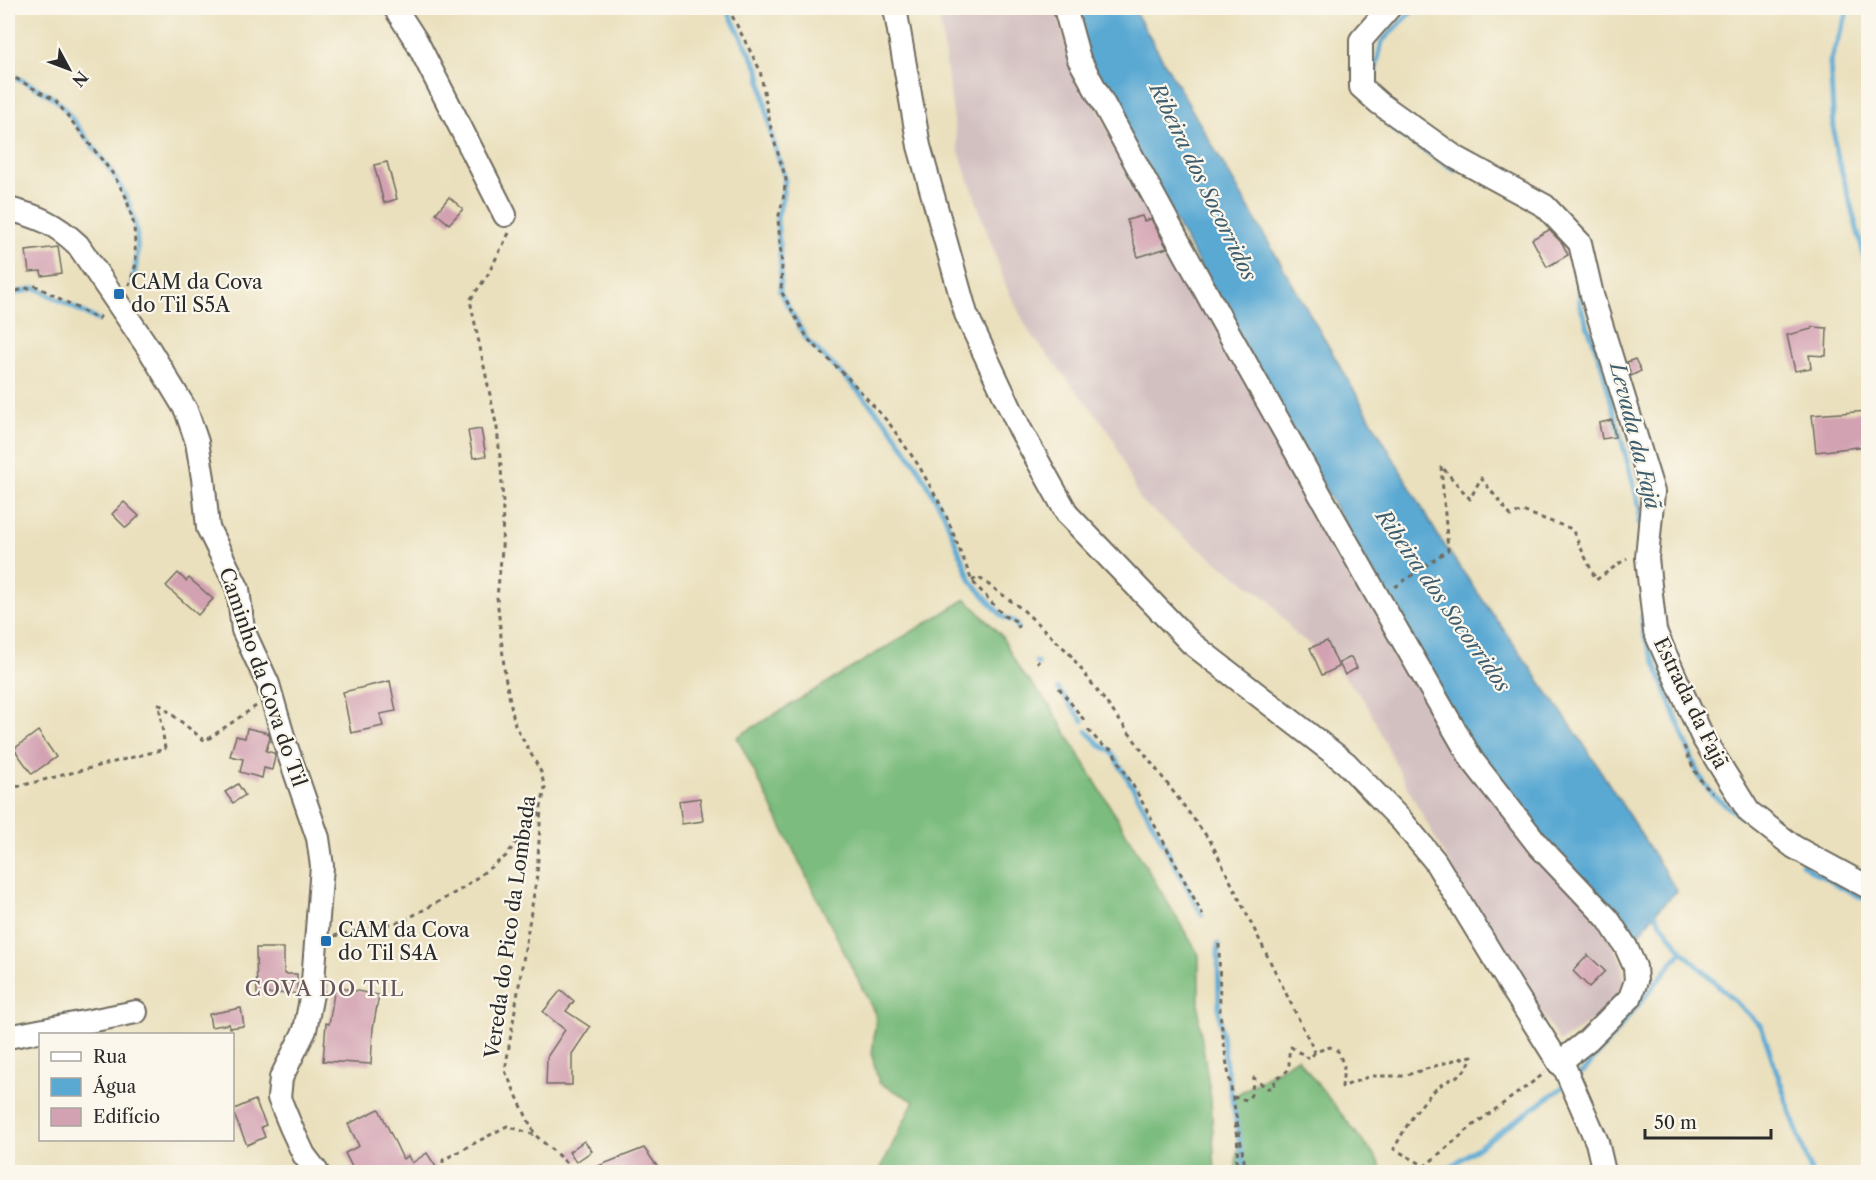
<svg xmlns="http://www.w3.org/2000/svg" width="1876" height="1180" viewBox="0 0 1876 1180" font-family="'Libre Caslon Text',serif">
	<rect width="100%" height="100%" fill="#fbf7ec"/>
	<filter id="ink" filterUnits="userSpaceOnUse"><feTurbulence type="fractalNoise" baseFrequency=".0167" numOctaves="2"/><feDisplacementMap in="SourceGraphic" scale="12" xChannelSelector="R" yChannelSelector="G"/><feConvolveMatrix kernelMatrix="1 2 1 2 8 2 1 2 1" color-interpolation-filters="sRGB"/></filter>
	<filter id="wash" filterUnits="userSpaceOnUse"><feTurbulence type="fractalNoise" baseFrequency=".008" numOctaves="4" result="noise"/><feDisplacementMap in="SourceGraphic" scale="24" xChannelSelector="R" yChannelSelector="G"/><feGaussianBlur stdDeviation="1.35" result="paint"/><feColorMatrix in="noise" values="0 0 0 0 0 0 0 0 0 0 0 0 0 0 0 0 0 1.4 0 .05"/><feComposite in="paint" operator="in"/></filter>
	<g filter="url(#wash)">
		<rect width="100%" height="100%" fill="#eae0bd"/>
		<path fill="#d2bfc0" d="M938,8H1058L1061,29L1135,186L1259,401L1593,911L1622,962L1624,986L1606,1011L1560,1042L1466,895L1404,781L1365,701L1323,653L1295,634L1270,601L1185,538L1140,500L1110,432L1029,332L1006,286L958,149Z"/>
		<g fill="#7bbc7e" stroke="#537454" stroke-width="1.5">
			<path d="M966,599L1001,635L1020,670L1050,706L1199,955V1021L1211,1099L1215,1172H879L914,1101L879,1083L872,1056L876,1016L737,737Z"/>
			<path d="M1297,1058L1380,1163L1382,1172H1235L1238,1147L1233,1097Z"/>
		</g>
		<path fill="#5aa9d3" stroke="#426a7f" stroke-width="1.5" d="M1069,8H1133L1440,539L1579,737L1677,891L1654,914L1633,943L1476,758L1082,55Z"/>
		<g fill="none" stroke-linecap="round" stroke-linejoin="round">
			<g stroke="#5aa9d3" stroke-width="5">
				<path d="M726,8L759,70L771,134L785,179L782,199L777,219L781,266L780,292L807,340L850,382L888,424L917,466L944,514L971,581L1003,617L1015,622L1018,628"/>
				<path d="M1847,8L1846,17L1830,62L1835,146L1868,270"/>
				<path d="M8,73C23,81 42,89 56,100C67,109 76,125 85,136C121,182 150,221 132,283"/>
				<path d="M1375,91L1376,68L1382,41L1416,8"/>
				<path d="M1380,116L1397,133L1455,170"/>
				<path d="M1579,286L1580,305L1601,363L1640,509L1639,523"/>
				<path d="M8,295L36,288L98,320"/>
				<path d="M1642,616L1643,632L1698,774L1712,794L1740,816"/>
				<path d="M1036,662L1038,664"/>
				<path d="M1058,689L1083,721"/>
				<path d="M1087,731L1100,745L1111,751L1138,796L1202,915"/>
				<path d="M1802,863L1814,872L1868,901"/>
				<path d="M1651,909L1682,951L1761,1026L1811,1172"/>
				<path d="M1218,944L1219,1013L1225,1059L1245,1172"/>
				<path d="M1576,1077L1585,1070L1682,951"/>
				<path d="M1443,1172L1566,1085"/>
			</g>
		</g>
		<g id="blocks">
			<g fill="#d3a2b2">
				<path d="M387,162L397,199L384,203L374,165Z"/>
				<path d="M449,197L463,209L449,224L436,213Z"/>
				<path d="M1142,216L1144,221L1151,219L1167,248L1138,257L1127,220Z"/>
				<path d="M1549,230L1562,243L1568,255L1547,267L1532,239Z"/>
				<path d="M58,247L62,273L42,276L41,271L29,272L26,251Z"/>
				<path d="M1812,327L1827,328L1826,356L1809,355L1811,368L1795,371L1787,335L1812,329Z"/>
				<path d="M1635,359L1641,371L1631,376L1627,362Z"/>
				<path d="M1869,411V437L1866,438V446L1816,452L1812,415Z"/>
				<path d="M1612,420L1615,437L1602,439L1599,423Z"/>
				<path d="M481,429L486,456L473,458L468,431Z"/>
				<path d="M124,502L139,516L126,528L112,514Z"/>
				<path d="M178,573L186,581L189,578L213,599L198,615L166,586Z"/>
				<path d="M1327,641L1339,667L1322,675L1310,648Z"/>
				<path d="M1351,657L1357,668L1345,675L1339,663Z"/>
				<path d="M390,681L396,711L380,714L383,726L351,733L343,692Z"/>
				<path d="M247,728L268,733L270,738L266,751L274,753L275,757L272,770L264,768L262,778L240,772L243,759L230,756L236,736L245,738Z"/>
				<path d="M38,731L56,757L32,774L14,749Z"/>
				<path d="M238,784L245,795L233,803L225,792Z"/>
				<path d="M700,798L703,821L682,824L679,801Z"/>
				<path d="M256,948H284V974H297V993L257,994Z"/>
				<path d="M1588,955L1605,971L1589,987L1573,971Z"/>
				<path d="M335,987L379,995L373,1028L371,1064L323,1061L326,1023L329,1024Z"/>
				<path d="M561,990L574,1001L566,1011L590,1027L572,1054V1085H546L547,1057L565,1030L543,1012Z"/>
				<path d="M241,1008L244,1026L229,1028V1024L211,1027L209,1014Z"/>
				<path d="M255,1100L266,1125L261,1127L265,1137L247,1145L232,1110Z"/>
				<path d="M379,1109L403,1159L408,1156L412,1163L427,1153L440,1173H355L345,1153L359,1146L348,1124Z"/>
				<path d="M584,1141L592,1151L576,1162L569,1152Z"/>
				<path d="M644,1148L662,1173H583V1172Z"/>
			</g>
		</g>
	</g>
	<g filter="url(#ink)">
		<use href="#blocks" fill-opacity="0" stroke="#6e6a5e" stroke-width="1.5"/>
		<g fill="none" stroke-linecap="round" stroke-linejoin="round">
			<g stroke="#6e6a5e" stroke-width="26">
				<g id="minor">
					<path d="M395,8L417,42L505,215"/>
					<path d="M895,8L919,146L966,314L1020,429L1068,515L1191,643L1346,763L1402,821L1435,861L1515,993L1559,1063L1563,1064L1597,1142L1604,1172"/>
					<path d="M1065,8L1079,59L1217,312L1379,599L1472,760L1539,846L1608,919L1626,947L1635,967L1636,981L1630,998L1588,1040L1559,1063"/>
					<path d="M1389,8L1361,40V87L1379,103L1455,157L1545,206L1580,243L1592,295L1653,492L1647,558L1655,631L1680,688L1703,738L1749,812L1794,847L1868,887"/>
					<path d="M8,209C37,216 55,223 78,245L149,349L186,410L197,442L203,478L208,528L238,589L243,630L268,684L285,743L318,838L322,866L312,994L305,1030L281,1078L279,1098L291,1127L304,1155L317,1172"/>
					<path d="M8,1037L136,1012"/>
				</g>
			</g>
			<g stroke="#6e6a5e" stroke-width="3" stroke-dasharray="4.5 4.5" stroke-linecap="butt">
				<path d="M728,8L760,70L772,134L786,179L783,200L778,219L782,266L781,291L808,339L851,381L889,423L919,466L945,513L972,581L1004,616L1016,621L1019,628"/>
				<path d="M8,74L56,101L113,174L126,197L134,225L136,264L129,285"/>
				<path d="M509,233L487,276L470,300L497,428L501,467L503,503L502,550L497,597L505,676L515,725L541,772L545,789L541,807L537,875L505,1071L535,1135L577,1172"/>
				<path d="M8,293L36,286L98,319L102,314"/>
				<path d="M972,581L978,577L1022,609L1069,653L1211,842L1315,1052"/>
				<path d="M1395,587L1448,550L1441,466L1470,499L1481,478L1511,516L1522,511L1572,529L1596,580L1627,558"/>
				<path d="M1037,661L1039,663"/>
				<path d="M1059,688L1084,720"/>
				<path d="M1088,730L1101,744L1112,750L1139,796L1203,915"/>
				<path d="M1684,746C1691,764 1698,781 1713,793"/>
				<path d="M8,789L165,749L159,704L205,741L256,706"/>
				<path d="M334,936L403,921L460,890L506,856L541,809"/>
				<path d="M1219,944L1220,1013L1226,1059L1246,1172"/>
				<path d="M1233,1097L1247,1100L1251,1095L1254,1078L1267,1088H1273L1276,1078C1298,1068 1284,1065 1291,1047L1310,1059L1315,1052L1330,1047L1338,1051L1344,1066L1342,1087L1370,1076H1404L1454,1060L1472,1056C1464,1081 1450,1075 1435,1090C1417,1107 1405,1128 1394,1149L1425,1166L1471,1127L1545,1073"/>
				<path d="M443,1172V1160L507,1126L535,1135"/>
				<path d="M1235,1172L1238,1147L1235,1122"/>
			</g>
			<use href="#minor" stroke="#fff" stroke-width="22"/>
		</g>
	</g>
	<g fill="#1f6fb2" stroke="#fbf7ec" stroke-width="2">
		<rect x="113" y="288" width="12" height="12" rx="3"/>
		<rect x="320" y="935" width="12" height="12" rx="3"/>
	</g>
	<g text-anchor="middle" stroke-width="4.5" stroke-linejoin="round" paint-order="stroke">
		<g font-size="20" fill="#2b2b2b" stroke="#fbf7ec" text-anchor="start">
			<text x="131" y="289">CAM da Cova<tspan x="131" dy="23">do Til S5A</tspan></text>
			<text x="338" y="937">CAM da Cova<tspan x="338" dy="23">do Til S4A</tspan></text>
		</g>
		<g font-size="20" fill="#2b2b2b" stroke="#fbf7ec">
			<text transform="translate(263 677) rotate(71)" y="7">Caminho da Cova do Til</text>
			<text transform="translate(1691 703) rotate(64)" y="7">Estrada da Fajã</text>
			<text transform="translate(510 927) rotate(-82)" y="7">Vereda do Pico da Lombada</text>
		</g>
		<g font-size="21" font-style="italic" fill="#3e5d6e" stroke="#fbf7ec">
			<text transform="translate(1203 182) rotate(64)" y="7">Ribeira dos Socorridos</text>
			<text transform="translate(1635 436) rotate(76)" y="7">Levada da Fajã</text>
			<text transform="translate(1443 601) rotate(55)" y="7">Ribeira dos Socorridos</text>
		</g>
		<g font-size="21" letter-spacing="1.5" fill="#66555a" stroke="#fbf7ec">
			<text x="325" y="996">COVA DO TIL</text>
		</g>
	</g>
	<rect width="1876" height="1180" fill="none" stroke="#fbf7ec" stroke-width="30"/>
	<rect x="39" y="1033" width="195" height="108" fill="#fbf7ec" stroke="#a8a59f" stroke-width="1.5"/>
	<rect x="51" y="1052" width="30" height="9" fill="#ffffff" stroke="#a8a59f" stroke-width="1.5"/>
	<text x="93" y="1063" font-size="18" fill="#2b2b2b">Rua</text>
	<rect x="51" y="1078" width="30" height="18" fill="#5aa9d3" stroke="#a8a59f" stroke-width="1.5"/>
	<text x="93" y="1093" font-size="18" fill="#2b2b2b">Água</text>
	<rect x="51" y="1108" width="30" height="18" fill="#d3a2b2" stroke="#a8a59f" stroke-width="1.5"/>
	<text x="93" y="1123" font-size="18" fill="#2b2b2b">Edifício</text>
	<g transform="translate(69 69) rotate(131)" stroke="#fbf7ec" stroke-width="4.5" paint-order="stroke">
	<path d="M0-4.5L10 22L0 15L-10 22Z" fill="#2b2b2b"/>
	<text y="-9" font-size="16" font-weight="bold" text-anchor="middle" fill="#2b2b2b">N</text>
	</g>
	<path d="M1645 1129v9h126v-9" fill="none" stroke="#2b2b2b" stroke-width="3"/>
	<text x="1654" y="1129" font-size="18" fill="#2b2b2b" stroke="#fbf7ec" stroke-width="4.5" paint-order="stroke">50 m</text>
</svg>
